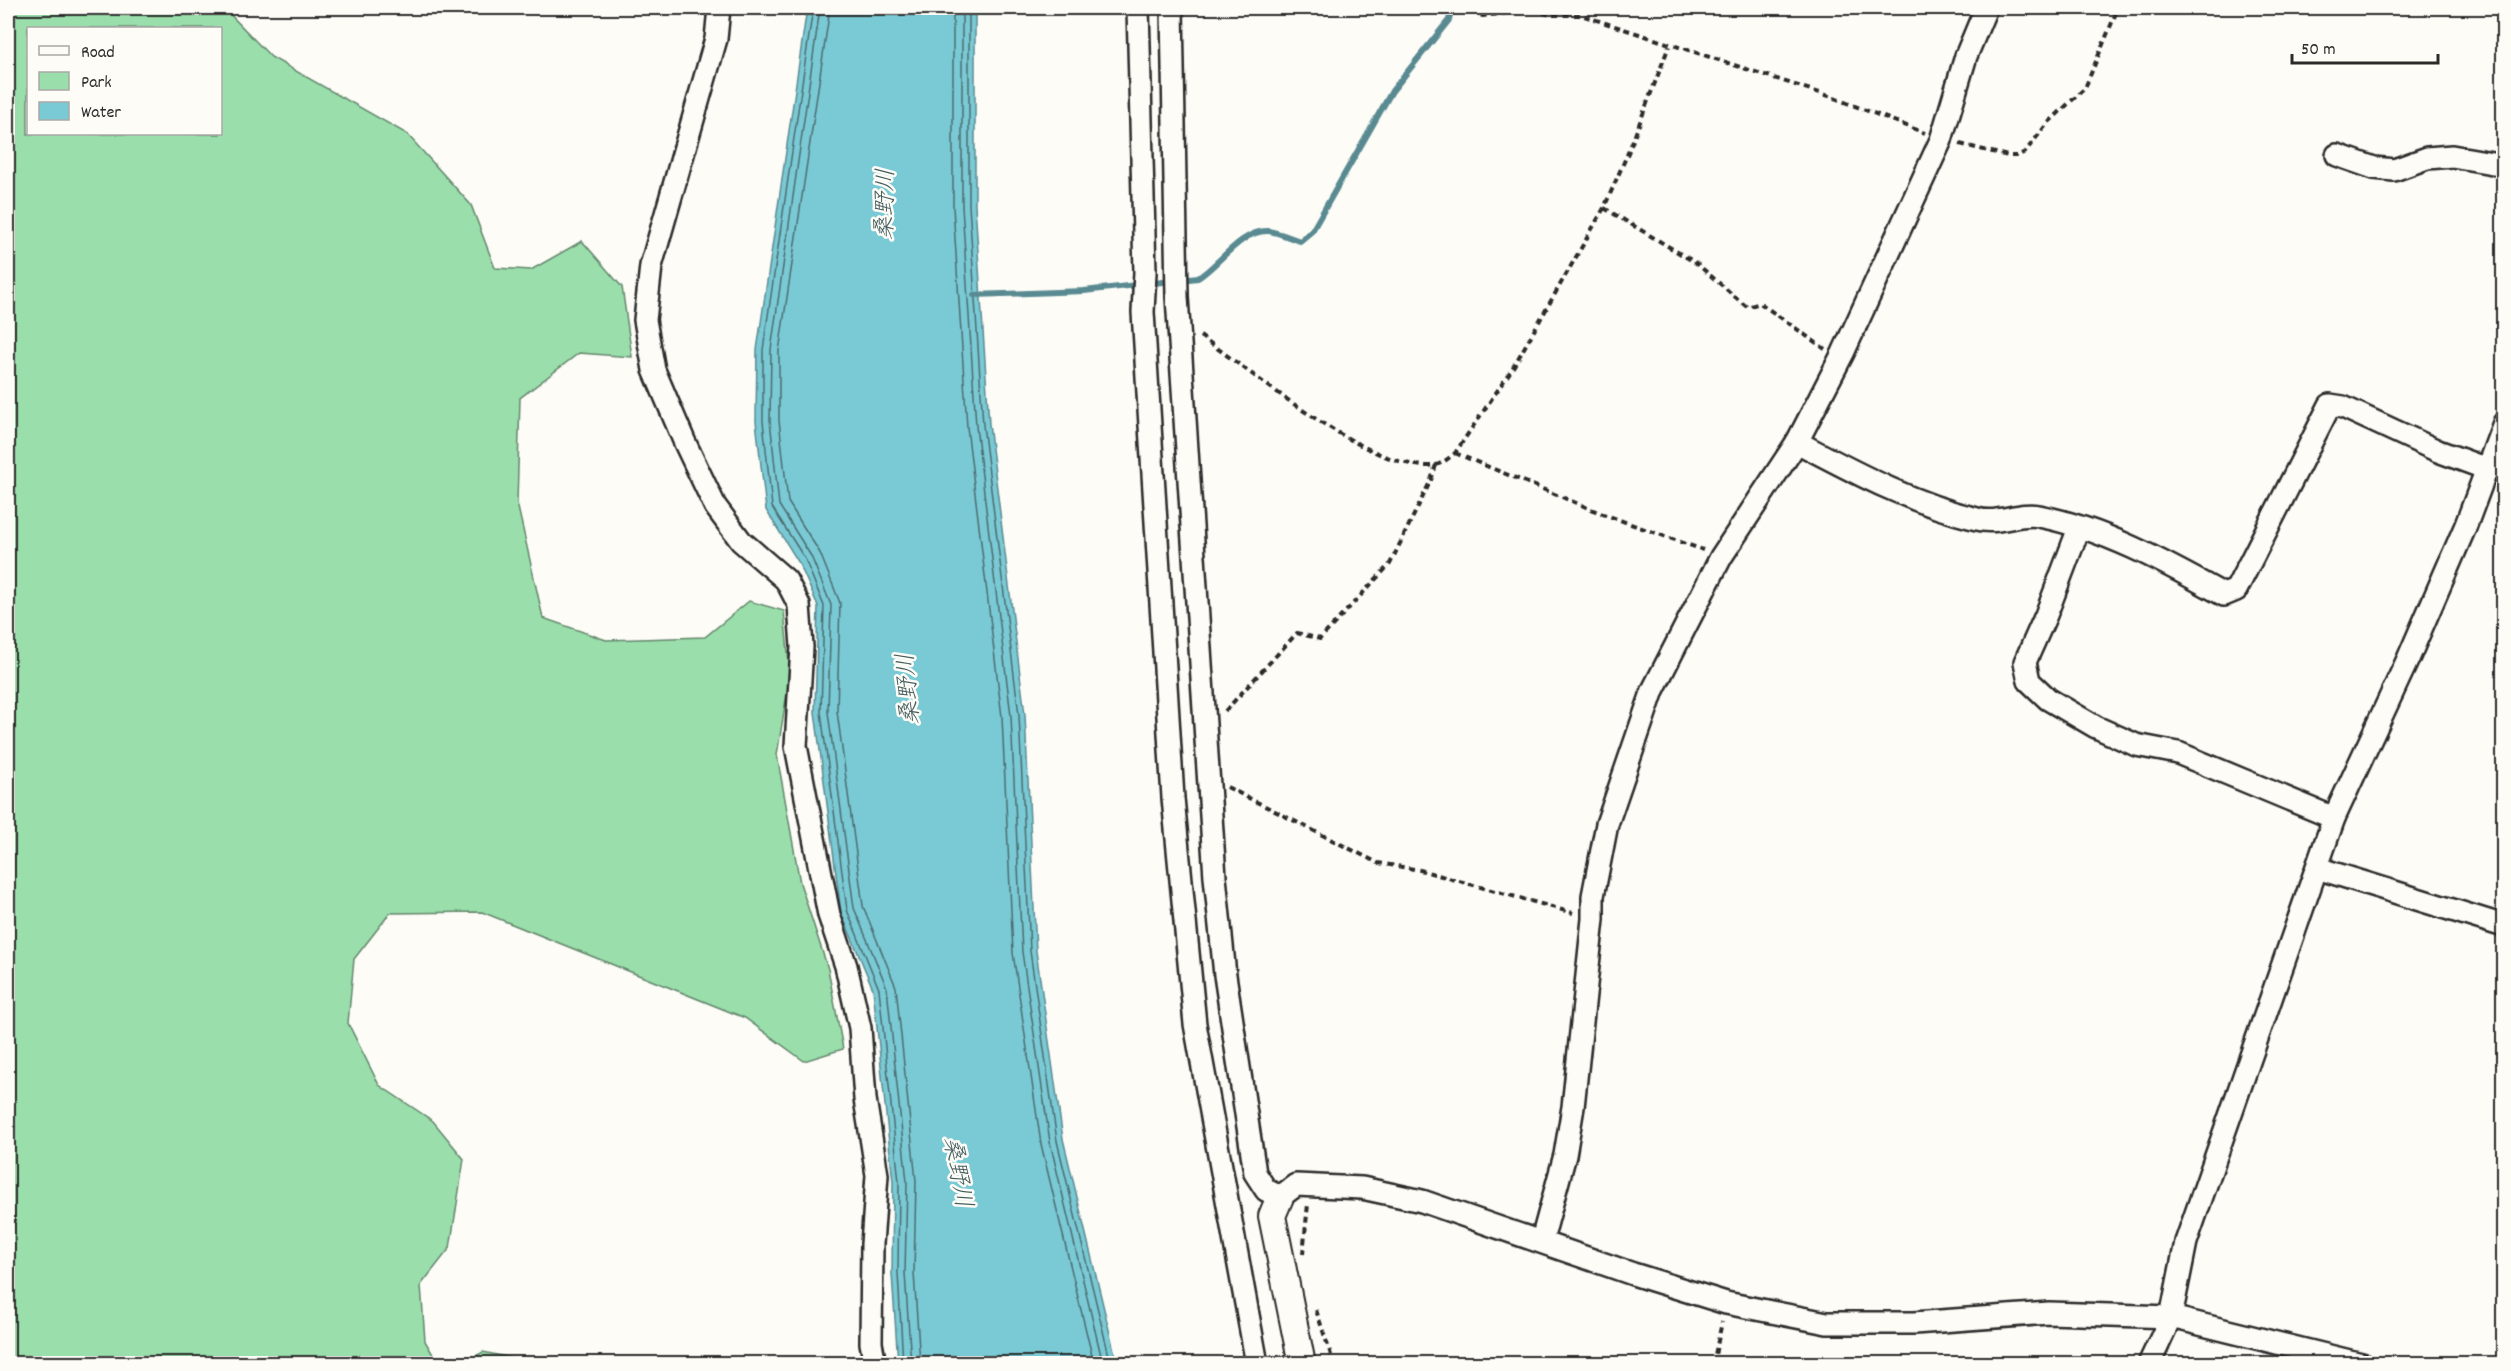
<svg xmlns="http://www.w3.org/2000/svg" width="2511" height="1371" viewBox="0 0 2511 1371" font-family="Dekko,'Klee One',sans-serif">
	<rect width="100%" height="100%" fill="#fdfcf7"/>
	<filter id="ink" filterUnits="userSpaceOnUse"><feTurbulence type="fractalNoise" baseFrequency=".0167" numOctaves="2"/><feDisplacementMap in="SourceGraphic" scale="12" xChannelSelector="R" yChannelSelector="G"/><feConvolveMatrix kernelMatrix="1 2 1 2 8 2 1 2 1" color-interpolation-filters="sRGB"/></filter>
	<g filter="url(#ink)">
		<g fill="#9adfab" stroke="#62856b" stroke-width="1.5" fill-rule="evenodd">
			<path d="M8,8H224L271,57L407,134L471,205L495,268L531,270L582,241L622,287L632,357L579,353L520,398L517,503L543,618L606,640L705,637L749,601L784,611L790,674L777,755L800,883L828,969L843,1049L804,1061L745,1018L482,912L390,913L354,959L348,1023L379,1085L433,1121L464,1159L450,1248L421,1285L425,1341L438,1363H8ZM28,28H220V134H28Z"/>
			<path d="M483,1352L516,1359L521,1363H463Z"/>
		</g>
		<path fill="#7acad5" stroke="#5a8a91" stroke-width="1.5" d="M807,8H975V205L989,424L1025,715L1036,951L1063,1139L1117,1363H898L892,1274L893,1182L873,989L841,912L815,712L818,606L799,563L766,510L756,421L757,350Z"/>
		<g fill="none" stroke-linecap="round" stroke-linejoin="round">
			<g stroke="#4b6b6f" stroke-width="1.5">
				<path d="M813,8L763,350V421L772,507L805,559L824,606L821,712L847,910L879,989L899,1182L898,1273L903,1364"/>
				<path d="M820,8L771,350L770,420L779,505L811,556L831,605L828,712L854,908L887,988L907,1182L905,1273L911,1364"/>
				<path d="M830,8L779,351V420L788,502L820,553L840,603L837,711L863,906L896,987L916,1181L914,1273L920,1364"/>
				<path d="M953,8V207L967,427L1002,717L1013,953L1041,1144L1094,1364"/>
				<path d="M962,8V206L976,426L1011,716L1022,952L1050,1142L1103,1364"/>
				<path d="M969,8V205L983,425L1019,715L1030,951L1057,1141L1111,1364"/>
			</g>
			<path stroke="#5a8a91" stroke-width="6" d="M974,295L1084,291L1198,278C1219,265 1241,230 1268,231C1278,232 1290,238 1300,241L1312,231L1392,91L1449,20L1452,8"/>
			<g stroke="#2b2b2b" stroke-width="26">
				<g id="minor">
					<path d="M719,8L716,39L651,266L645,320L654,370L685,443L715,506L741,541L786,580L799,605L802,647L796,746L829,915L846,966L860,1028L865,1099L877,1175L872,1244L871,1343L875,1364"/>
					<path d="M1138,8L1145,272L1143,312L1173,798L1195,1024L1257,1364"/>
					<path d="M1172,8L1177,297L1215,877L1225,975L1255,1173L1266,1190L1280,1197L1296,1185L1362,1188L1422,1201L1633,1274L1726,1303L1827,1323H1914L2049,1313L2171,1317L2362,1364"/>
					<path d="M2337,155L2374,168L2394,170L2427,158L2452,156L2504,165"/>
					<path d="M1797,442C1854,472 1913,504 1977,519C1998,525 2019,512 2039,516C2105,529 2166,563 2224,595L2236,590L2330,405L2343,407L2438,451L2487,469"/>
					<path d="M2079,528L2046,615L2025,662L2029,681L2048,699L2096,727L2136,745L2178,753L2334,818"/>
					<path d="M2317,868L2504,926"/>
					<path d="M1542,1240L1565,1155L1573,1107L1593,919V896L1607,824L1653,690L1721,557L1797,442L1843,353L1941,140L1966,56L1986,8"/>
					<path d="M2149,1364L2171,1317L2186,1242L2334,818L2408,659L2466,525L2504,423"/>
				</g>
			</g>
			<g stroke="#2b2b2b" stroke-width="30">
				<path id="tertiary" d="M1280,1197L1272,1216L1302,1364"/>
			</g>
			<g stroke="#2b2b2b" stroke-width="4" stroke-dasharray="6 4.5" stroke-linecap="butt">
				<path d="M1450,8L1483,16L1532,10L1551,15H1581L1829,96L1925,133"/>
				<path d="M1960,144L2008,156H2017L2025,152L2047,124L2085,88L2118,8"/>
				<path d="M1604,208L1696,263L1747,307L1760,303L1825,349"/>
				<path d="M1200,336C1255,374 1361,464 1426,466C1438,467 1447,460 1455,453L1512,369L1604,208L1630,148L1669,46"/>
				<path d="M1455,453L1603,514L1703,550"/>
				<path d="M1225,711L1297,633L1320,639L1390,564L1431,480L1436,465"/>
				<path d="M1227,787L1378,863L1420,870L1573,913"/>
				<path d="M1303,1254L1308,1204"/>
				<path d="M1316,1310L1334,1364"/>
				<path d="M1713,1364L1722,1322"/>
			</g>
			<use href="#minor" stroke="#fdfcf7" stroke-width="21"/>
			<use href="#tertiary" stroke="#fdfcf7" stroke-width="26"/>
		</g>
	</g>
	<g text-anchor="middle" stroke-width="5" stroke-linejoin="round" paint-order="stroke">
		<g font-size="24" font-style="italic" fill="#435b5e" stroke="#fdfcf7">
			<text transform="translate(884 204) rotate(-89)" y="8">桑野川</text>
			<text transform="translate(907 689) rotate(-95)" y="8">桑野川</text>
			<text transform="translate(959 1172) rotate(80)" y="8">桑野川</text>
		</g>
	</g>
	<rect width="2511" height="1371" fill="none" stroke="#fdfcf7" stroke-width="30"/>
	<rect x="15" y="15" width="2481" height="1341" fill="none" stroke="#2b2b2b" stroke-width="2" filter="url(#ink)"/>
	<rect x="27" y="27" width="195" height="108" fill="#fdfcf7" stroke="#a9a8a5" stroke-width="1.5"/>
	<rect x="39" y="46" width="30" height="9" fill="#fdfcf7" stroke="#a9a8a5" stroke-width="1.5"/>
	<text x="81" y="57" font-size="18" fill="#2b2b2b">Road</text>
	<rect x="39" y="72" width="30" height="18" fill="#9adfab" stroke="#a9a8a5" stroke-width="1.5"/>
	<text x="81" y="87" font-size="18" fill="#2b2b2b">Park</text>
	<rect x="39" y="102" width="30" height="18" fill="#7acad5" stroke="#a9a8a5" stroke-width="1.5"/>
	<text x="81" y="117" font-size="18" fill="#2b2b2b">Water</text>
	<path d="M2292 54v9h146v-9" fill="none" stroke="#2b2b2b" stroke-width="3"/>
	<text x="2301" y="54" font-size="18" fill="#2b2b2b" stroke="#fdfcf7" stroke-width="4.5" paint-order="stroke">50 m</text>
</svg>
